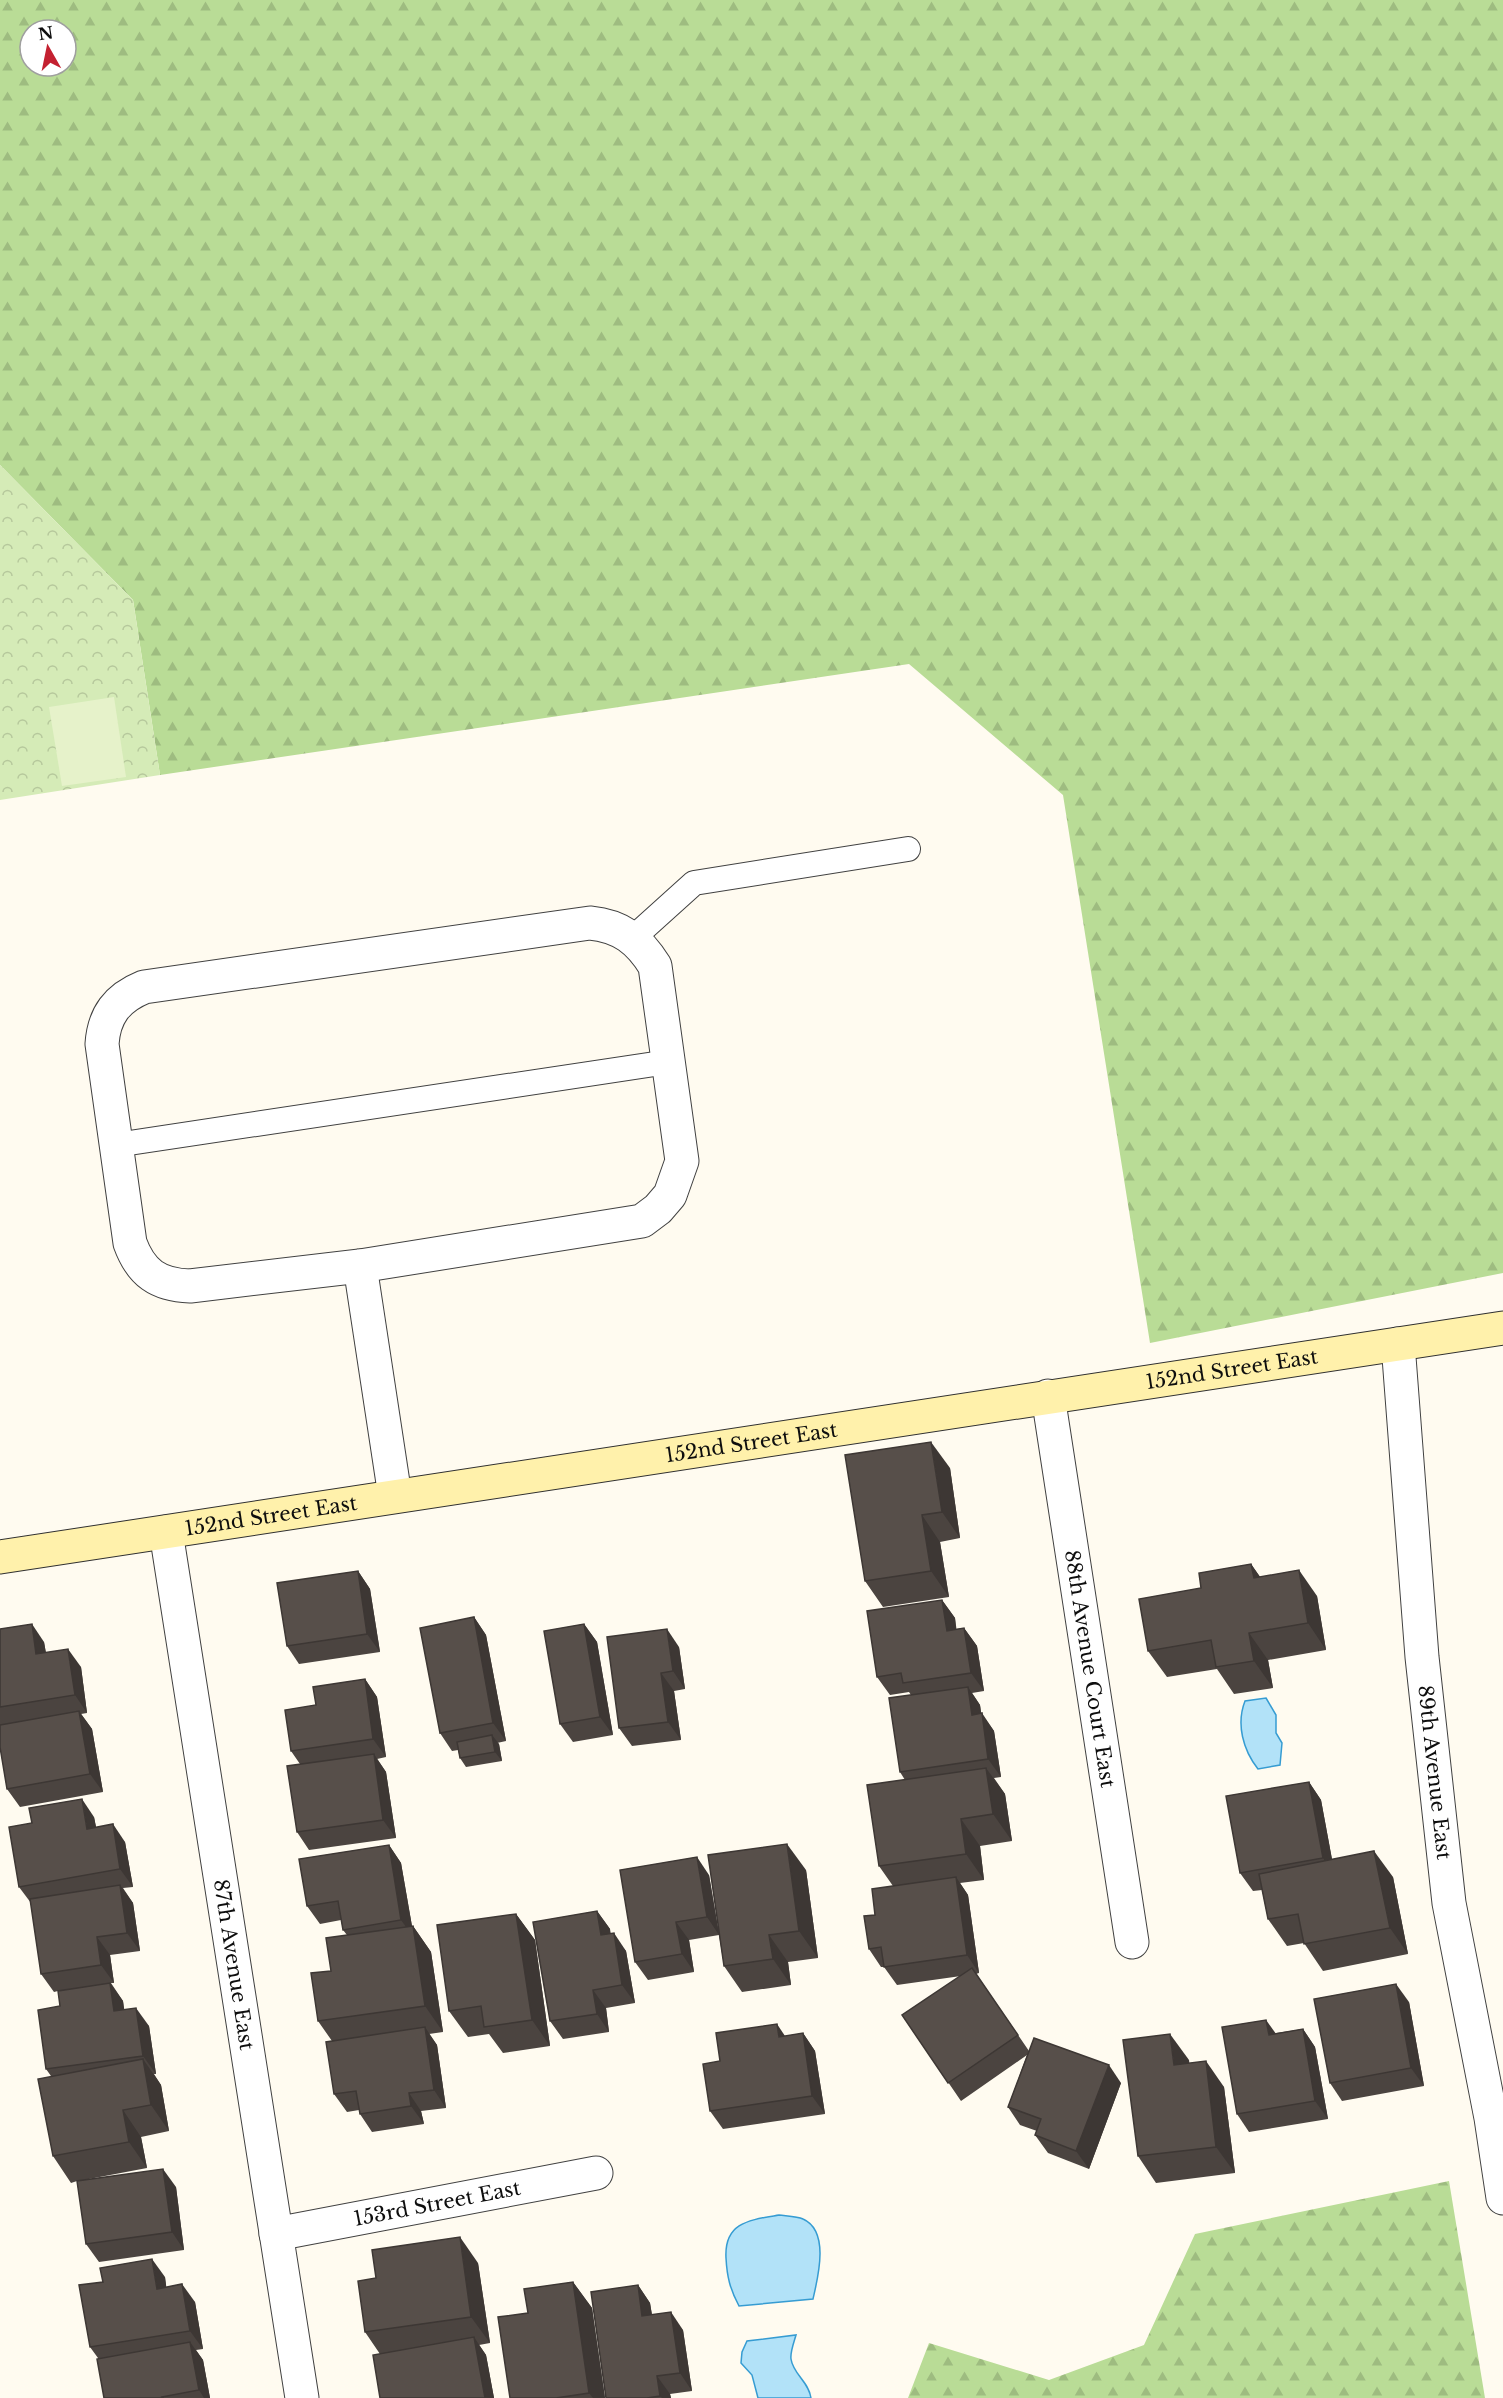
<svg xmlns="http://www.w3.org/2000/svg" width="1503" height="2398" viewBox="0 0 1503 2398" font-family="'Libre Baskerville',serif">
	<defs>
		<pattern id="forest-firs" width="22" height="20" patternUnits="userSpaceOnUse" patternTransform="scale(1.5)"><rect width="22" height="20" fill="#b9dc96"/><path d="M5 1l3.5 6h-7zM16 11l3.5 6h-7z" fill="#9ebc80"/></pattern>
		<pattern id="park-crowns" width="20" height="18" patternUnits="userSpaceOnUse" patternTransform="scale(1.5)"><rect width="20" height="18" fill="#d5ebb7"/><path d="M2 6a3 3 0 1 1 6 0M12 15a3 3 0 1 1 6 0" fill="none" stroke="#b6c89c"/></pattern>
	</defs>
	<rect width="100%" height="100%" fill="#fffbf0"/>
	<g fill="url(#forest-firs)" fill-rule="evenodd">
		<path d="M0,0H1503V1273L1150,1343L1063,795L909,664L160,775L133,600L0,465ZM30,30H66V66H30Z"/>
		<path d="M1449,2181L1485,2398H908L929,2343L1049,2380L1144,2345L1195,2234Z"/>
	</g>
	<path fill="url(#park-crowns)" d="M0,465L133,600L160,775L0,800Z"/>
	<path fill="#e6f2ca" d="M114,697L126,777L62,786L49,707Z"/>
	<g fill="#b2e2f8" stroke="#369cd2" stroke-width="1.5">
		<path d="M1266,1698L1276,1715V1733L1282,1743L1280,1765L1258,1769C1243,1750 1236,1724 1245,1701Z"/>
		<path d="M779,2215C786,2216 797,2216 803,2219C830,2231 818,2277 813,2299L739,2306C730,2289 727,2277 726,2258C724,2222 750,2220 779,2215Z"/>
		<path d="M796,2335C794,2342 790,2352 791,2359C793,2374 809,2382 811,2398H758L752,2375L741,2363L742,2352L747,2341Z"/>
	</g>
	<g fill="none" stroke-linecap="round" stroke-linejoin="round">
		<g stroke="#414141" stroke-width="26">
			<g id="lane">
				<path d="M633,938L694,883L908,849"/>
				<path d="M116,1145L668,1062"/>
			</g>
		</g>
		<g stroke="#414141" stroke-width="35">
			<g id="street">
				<path d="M590,923C621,926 639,940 655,966L682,1161L670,1195L658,1209L642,1221L360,1266L190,1286C158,1285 141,1273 130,1243L102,1044C104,1015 117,998 144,987Z"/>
				<path d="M360,1266L395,1496"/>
				<path id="s1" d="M1398,1344L1422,1657L1449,1903L1491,2118L1503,2198"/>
				<path id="s2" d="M1048,1396L1132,1942"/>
				<path id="s3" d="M166,1532L302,2398"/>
				<path id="s4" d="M276,2234L596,2173"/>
			</g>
		</g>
		<g stroke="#303030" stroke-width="35">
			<g id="secondary">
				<path id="s5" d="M0,1557L1503,1328"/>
			</g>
		</g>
		<use href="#lane" stroke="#fff" stroke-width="24"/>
		<use href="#street" stroke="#fff" stroke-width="33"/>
		<use href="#secondary" stroke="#fff1ab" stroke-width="33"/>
	</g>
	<g fill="#4b4440">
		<path d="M950,1468L960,1538L940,1542L949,1597L883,1607L865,1581Z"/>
		<path d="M1251,1564L1260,1577L1317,1596L1326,1650L1268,1660L1273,1688L1234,1694L1217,1669L1167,1677L1148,1651L1201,1588Z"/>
		<path d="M358,1571L370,1589L380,1652L299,1664L287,1646Z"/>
		<path d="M942,1600L955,1618L956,1629L964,1628L977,1646L984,1691L972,1693L980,1705L981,1713L994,1731L1001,1777L994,1778L1005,1794L1012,1841L980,1846L984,1880L960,1883L968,1895L979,1973L976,1974L1029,2051L1121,2083L1089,2169L1048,2153L1035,2135L1037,2131L1020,2125L1008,2107L1027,2055L961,2101L902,2015L961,1976L897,1985L884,1967H881L869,1949L875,1915L893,1886L879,1866L905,1780L900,1772L911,1695L909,1692L890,1695L877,1677Z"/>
		<path d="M474,1617L486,1635L506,1741L497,1743L499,1744L502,1761L466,1767L460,1758L458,1750L452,1751L440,1733Z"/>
		<path d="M584,1624L597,1642L613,1735L573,1742L560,1724Z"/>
		<path d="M0,1629L44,1642L46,1653L81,1667L87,1713L81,1714L92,1729L103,1792L20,1807L7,1789L0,1747Z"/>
		<path d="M679,1647L685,1689L674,1691L681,1740L632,1746L619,1728Z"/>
		<path d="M365,1679L377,1697L386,1757L377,1759L386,1772L396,1838L309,1850L297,1832L300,1764L291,1751L316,1705Z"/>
		<path d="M1309,1782L1321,1800L1332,1859L1393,1877L1408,1954L1323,1971L1304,1943L1287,1946L1268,1919L1262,1890L1253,1891L1240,1873Z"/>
		<path d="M94,1817L96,1827L125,1842L133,1887L123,1888L133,1903L140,1951L110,1955L114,1983H111L123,2001L124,2010L149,2026L156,2074H154L161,2085L169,2131L141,2137L147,2168L89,2179L176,2187L184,2250L99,2262L86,2244L77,2181L71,2183L53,2156L51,2076L46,2069L60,2006L58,1991L54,1992L41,1974L31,1903L19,1887Z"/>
		<path d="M389,1845L401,1863L412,1926H413L431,1952L443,2032L429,2034L437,2045L446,2108L421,2111L424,2124L372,2132L360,2114L359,2110L347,2112L334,2094L332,2041L318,2021L331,1971L347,1935L343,1930L341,1920L320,1924L307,1906Z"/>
		<path d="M806,1870L818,1958L788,1962L791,1985L742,1992L724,1966L719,1935L689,1940L694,1972L648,1980L635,1962L709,1875L718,1927Z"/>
		<path d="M597,1911L610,1929V1933L626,1951L635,2003L606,2008L609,2032L563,2039L550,2021Z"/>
		<path d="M516,1914L535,1940L550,2046L503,2053L489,2034L468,2037L449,2011Z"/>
		<path d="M1409,2002L1424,2086L1342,2101L1330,2083Z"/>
		<path d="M1303,2029L1315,2047L1328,2119L1249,2132L1237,2114L1276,2033Z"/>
		<path d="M803,2033L815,2051L825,2114L723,2129L710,2111L720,2061L785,2036Z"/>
		<path d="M1189,2060V2063L1224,2087L1235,2173L1156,2183L1138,2156Z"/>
		<path d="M478,2263L490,2343L479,2345L486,2355L494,2398H380V2354L365,2332Z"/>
		<path d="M165,2277L166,2287L195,2302L203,2349L196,2350L203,2360L210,2398H104L98,2358L90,2347Z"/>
		<path d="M573,2282L592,2308L605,2398H510L528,2313Z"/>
		<path d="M638,2285L650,2303L652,2315L683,2330L692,2391L670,2394L671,2398H606Z"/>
	</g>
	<g fill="#3d3734">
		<path d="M931,1442L950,1468L960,1538L942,1512Z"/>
		<path d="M922,1515L940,1542L949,1597L931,1571Z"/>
		<path d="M1251,1564L1270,1591L1254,1578Z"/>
		<path d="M1299,1570L1317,1596L1326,1650L1308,1623Z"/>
		<path d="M358,1571L370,1589L380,1652L367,1634Z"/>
		<path d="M942,1600L955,1618L959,1649L947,1631Z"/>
		<path d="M474,1617L486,1635L506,1741L493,1723Z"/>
		<path d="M32,1624L44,1642L49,1672L36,1654Z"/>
		<path d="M584,1624L597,1642L613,1735L600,1717Z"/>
		<path d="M964,1628L977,1646L984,1691L971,1673Z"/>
		<path d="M667,1629L679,1647L685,1689L673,1671Z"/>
		<path d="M1249,1633L1268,1660L1273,1688L1254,1661Z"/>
		<path d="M68,1649L81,1667L87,1713L75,1695Z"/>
		<path d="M661,1673L674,1691L681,1740L668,1722Z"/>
		<path d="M365,1679L377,1697L386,1757L373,1739Z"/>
		<path d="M968,1687L980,1705L984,1733L972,1715Z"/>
		<path d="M79,1711L92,1729L103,1792L90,1774Z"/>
		<path d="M982,1713L994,1731L1001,1777L988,1759Z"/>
		<path d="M492,1735L499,1744L502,1761L495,1752Z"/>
		<path d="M374,1754L386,1772L396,1838L383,1820Z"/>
		<path d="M986,1768L1005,1794L1012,1841L993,1814Z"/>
		<path d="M1309,1782L1321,1800L1335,1876L1323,1858Z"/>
		<path d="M82,1799L94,1817L100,1847L87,1829Z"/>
		<path d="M961,1819L980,1846L984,1880L966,1854Z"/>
		<path d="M113,1824L125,1842L133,1887L120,1869Z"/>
		<path d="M787,1844L806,1870L818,1958L799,1931Z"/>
		<path d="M389,1845L401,1863L414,1938L401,1920Z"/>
		<path d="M1374,1851L1393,1877L1408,1954L1390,1928Z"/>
		<path d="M697,1857L709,1875L719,1935L707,1917Z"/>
		<path d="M956,1877L968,1895L979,1973L967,1955Z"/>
		<path d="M120,1885L133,1903L140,1951L127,1933Z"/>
		<path d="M597,1911L610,1929L614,1953L601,1935Z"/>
		<path d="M516,1914L535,1940L550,2046L532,2020Z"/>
		<path d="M676,1922L689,1940L694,1972L682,1954Z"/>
		<path d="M413,1926L431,1952L443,2032L425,2006Z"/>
		<path d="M614,1933L626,1951L635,2003L622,1985Z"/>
		<path d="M769,1935L788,1962L791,1985L773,1959Z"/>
		<path d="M97,1937L110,1955L114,1983L101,1965Z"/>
		<path d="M110,1983L123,2001L127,2029L114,2011Z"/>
		<path d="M1396,1984L1409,2002L1424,2086L1411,2068Z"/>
		<path d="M593,1990L606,2008L609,2032L597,2014Z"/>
		<path d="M136,2008L149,2026L156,2074L143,2056Z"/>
		<path d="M1266,2020L1279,2038L1269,2035Z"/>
		<path d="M777,2024L789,2042L779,2037Z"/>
		<path d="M425,2027L437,2045L446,2108L434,2090Z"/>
		<path d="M1303,2029L1315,2047L1328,2119L1315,2101Z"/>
		<path d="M803,2033L815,2051L825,2114L812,2096Z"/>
		<path d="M1170,2034L1189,2060L1193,2091L1174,2065Z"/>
		<path d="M143,2059L161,2085L169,2131L151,2105Z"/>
		<path d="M1206,2061L1224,2087L1235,2173L1216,2147Z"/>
		<path d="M1109,2065L1121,2083L1089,2169L1076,2151Z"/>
		<path d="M409,2093L421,2111L424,2124L411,2106Z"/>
		<path d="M123,2110L141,2137L147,2168L129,2142Z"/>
		<path d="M163,2169L176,2187L184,2250L172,2232Z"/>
		<path d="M460,2237L478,2263L490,2343L471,2317Z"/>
		<path d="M152,2259L165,2277L169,2307L157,2289Z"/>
		<path d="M573,2282L592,2308L605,2398H593L589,2393Z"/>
		<path d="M182,2284L195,2302L203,2349L190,2331Z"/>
		<path d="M638,2285L650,2303L655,2334L642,2316Z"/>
		<path d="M671,2312L683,2330L692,2391L680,2373Z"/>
		<path d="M474,2337L486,2355L494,2398H485Z"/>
		<path d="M190,2342L203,2360L210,2398H204L199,2390Z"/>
		<path d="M657,2376L670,2394L671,2398H662L660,2396Z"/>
	</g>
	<g fill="#574f4a" stroke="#3d3734" stroke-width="1.5">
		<path d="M931,1442L942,1512L922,1515L931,1571L865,1581L845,1455Z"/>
		<path d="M1251,1564L1254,1578L1299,1570L1308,1623L1249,1633L1254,1661L1216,1667L1211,1640L1148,1651L1139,1599L1201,1588L1199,1573Z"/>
		<path d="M358,1571L367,1634L287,1646L277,1583Z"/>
		<path d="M942,1600L947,1631L964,1628L971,1673L903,1683L901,1673L877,1677L867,1611Z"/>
		<path d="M474,1617L493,1723L440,1733L420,1628Z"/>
		<path d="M32,1624L36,1654L68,1649L75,1695L0,1707V1629Z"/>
		<path d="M584,1624L600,1717L560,1724L544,1631Z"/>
		<path d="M667,1629L673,1671L661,1673L668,1722L619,1728L607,1637Z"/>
		<path d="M365,1679L373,1739L291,1751L285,1710L316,1705L313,1687Z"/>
		<path d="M968,1687L972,1715L982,1713L988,1759L900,1772L889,1698Z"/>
		<path d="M79,1711L90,1774L7,1789L0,1747V1725Z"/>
		<path d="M492,1735L495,1752L460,1758L457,1742Z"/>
		<path d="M374,1754L383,1820L297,1832L287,1766Z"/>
		<path d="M986,1768L993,1814L961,1819L966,1854L879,1866L867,1785Z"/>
		<path d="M1309,1782L1323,1858L1240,1873L1226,1796Z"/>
		<path d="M82,1799L87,1829L113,1824L120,1869L19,1887L9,1827L32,1823L29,1808Z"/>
		<path d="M787,1844L799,1931L769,1935L773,1959L724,1966L708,1855Z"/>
		<path d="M389,1845L401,1920L343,1930L338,1901L307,1906L299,1859Z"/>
		<path d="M1374,1851L1390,1928L1304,1944L1298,1914L1268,1919L1259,1874Z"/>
		<path d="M697,1857L707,1917L676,1922L682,1954L635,1962L620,1870Z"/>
		<path d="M956,1877L967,1955L884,1967L881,1947L869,1949L864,1916L875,1915L872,1889Z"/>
		<path d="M120,1885L127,1933L97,1937L101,1965L41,1974L30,1899Z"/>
		<path d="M597,1911L601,1935L614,1933L622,1985L593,1990L597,2014L550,2021L533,1922Z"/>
		<path d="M516,1914L532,2020L484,2027L481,2006L449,2011L437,1925Z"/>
		<path d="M413,1926L425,2006L318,2021L311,1973L331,1971L326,1938Z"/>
		<path d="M972,1968L1018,2035L948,2083L902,2015Z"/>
		<path d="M110,1983L114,2011L136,2008L143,2056L46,2069L38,2010L60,2006L58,1991Z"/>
		<path d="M1396,1984L1411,2068L1330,2083L1314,1999Z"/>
		<path d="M1266,2020L1269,2035L1303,2029L1315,2101L1237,2114L1222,2027Z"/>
		<path d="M777,2024L779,2037L803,2033L812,2096L710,2111L703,2064L720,2061L716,2033Z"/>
		<path d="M425,2027L434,2090L409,2093L411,2106L360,2114L356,2091L334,2094L326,2042Z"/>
		<path d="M1170,2034L1174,2065L1206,2061L1216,2147L1138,2156L1123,2040Z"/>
		<path d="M1034,2038L1109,2065L1076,2151L1035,2135L1041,2119L1008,2107Z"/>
		<path d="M143,2059L151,2105L123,2110L129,2142L53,2156L38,2079Z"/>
		<path d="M163,2169L172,2232L86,2244L77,2181Z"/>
		<path d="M460,2237L471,2317L365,2332L358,2281L376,2278L372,2250Z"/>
		<path d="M152,2259L157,2289L182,2284L190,2331L90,2347L79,2285L103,2282L100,2268Z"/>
		<path d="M573,2282L589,2393L556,2398H510L498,2317L528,2313L524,2289Z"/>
		<path d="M638,2285L642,2316L671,2312L680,2373L657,2376L660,2396L647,2398H606L591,2292Z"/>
		<path d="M474,2337L485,2398H380L373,2355Z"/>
		<path d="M190,2342L199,2390L162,2397L163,2398H104L97,2359Z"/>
	</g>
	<g text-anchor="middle" stroke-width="6" stroke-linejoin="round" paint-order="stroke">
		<g font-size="20" fill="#0e0e0e" stroke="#fff">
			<text dy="7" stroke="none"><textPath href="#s5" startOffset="1246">152nd Street East</textPath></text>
			<text dy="7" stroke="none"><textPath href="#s5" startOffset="760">152nd Street East</textPath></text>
			<text dy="7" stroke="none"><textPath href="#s5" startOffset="274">152nd Street East</textPath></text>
			<text dy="7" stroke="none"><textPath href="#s2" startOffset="276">88th Avenue Court East</textPath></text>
			<text dy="7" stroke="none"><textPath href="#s1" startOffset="430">89th Avenue East</textPath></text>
			<text dy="7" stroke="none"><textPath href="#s3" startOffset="438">87th Avenue East</textPath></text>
			<text dy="7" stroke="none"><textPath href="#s4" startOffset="164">153rd Street East</textPath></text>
		</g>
	</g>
	<g transform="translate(48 48) rotate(351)"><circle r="28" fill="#ffffff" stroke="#9f9f9f" stroke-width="1.5"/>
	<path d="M0-4.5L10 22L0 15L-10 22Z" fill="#c42131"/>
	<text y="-9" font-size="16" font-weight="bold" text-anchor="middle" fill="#0e0e0e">N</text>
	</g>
</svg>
